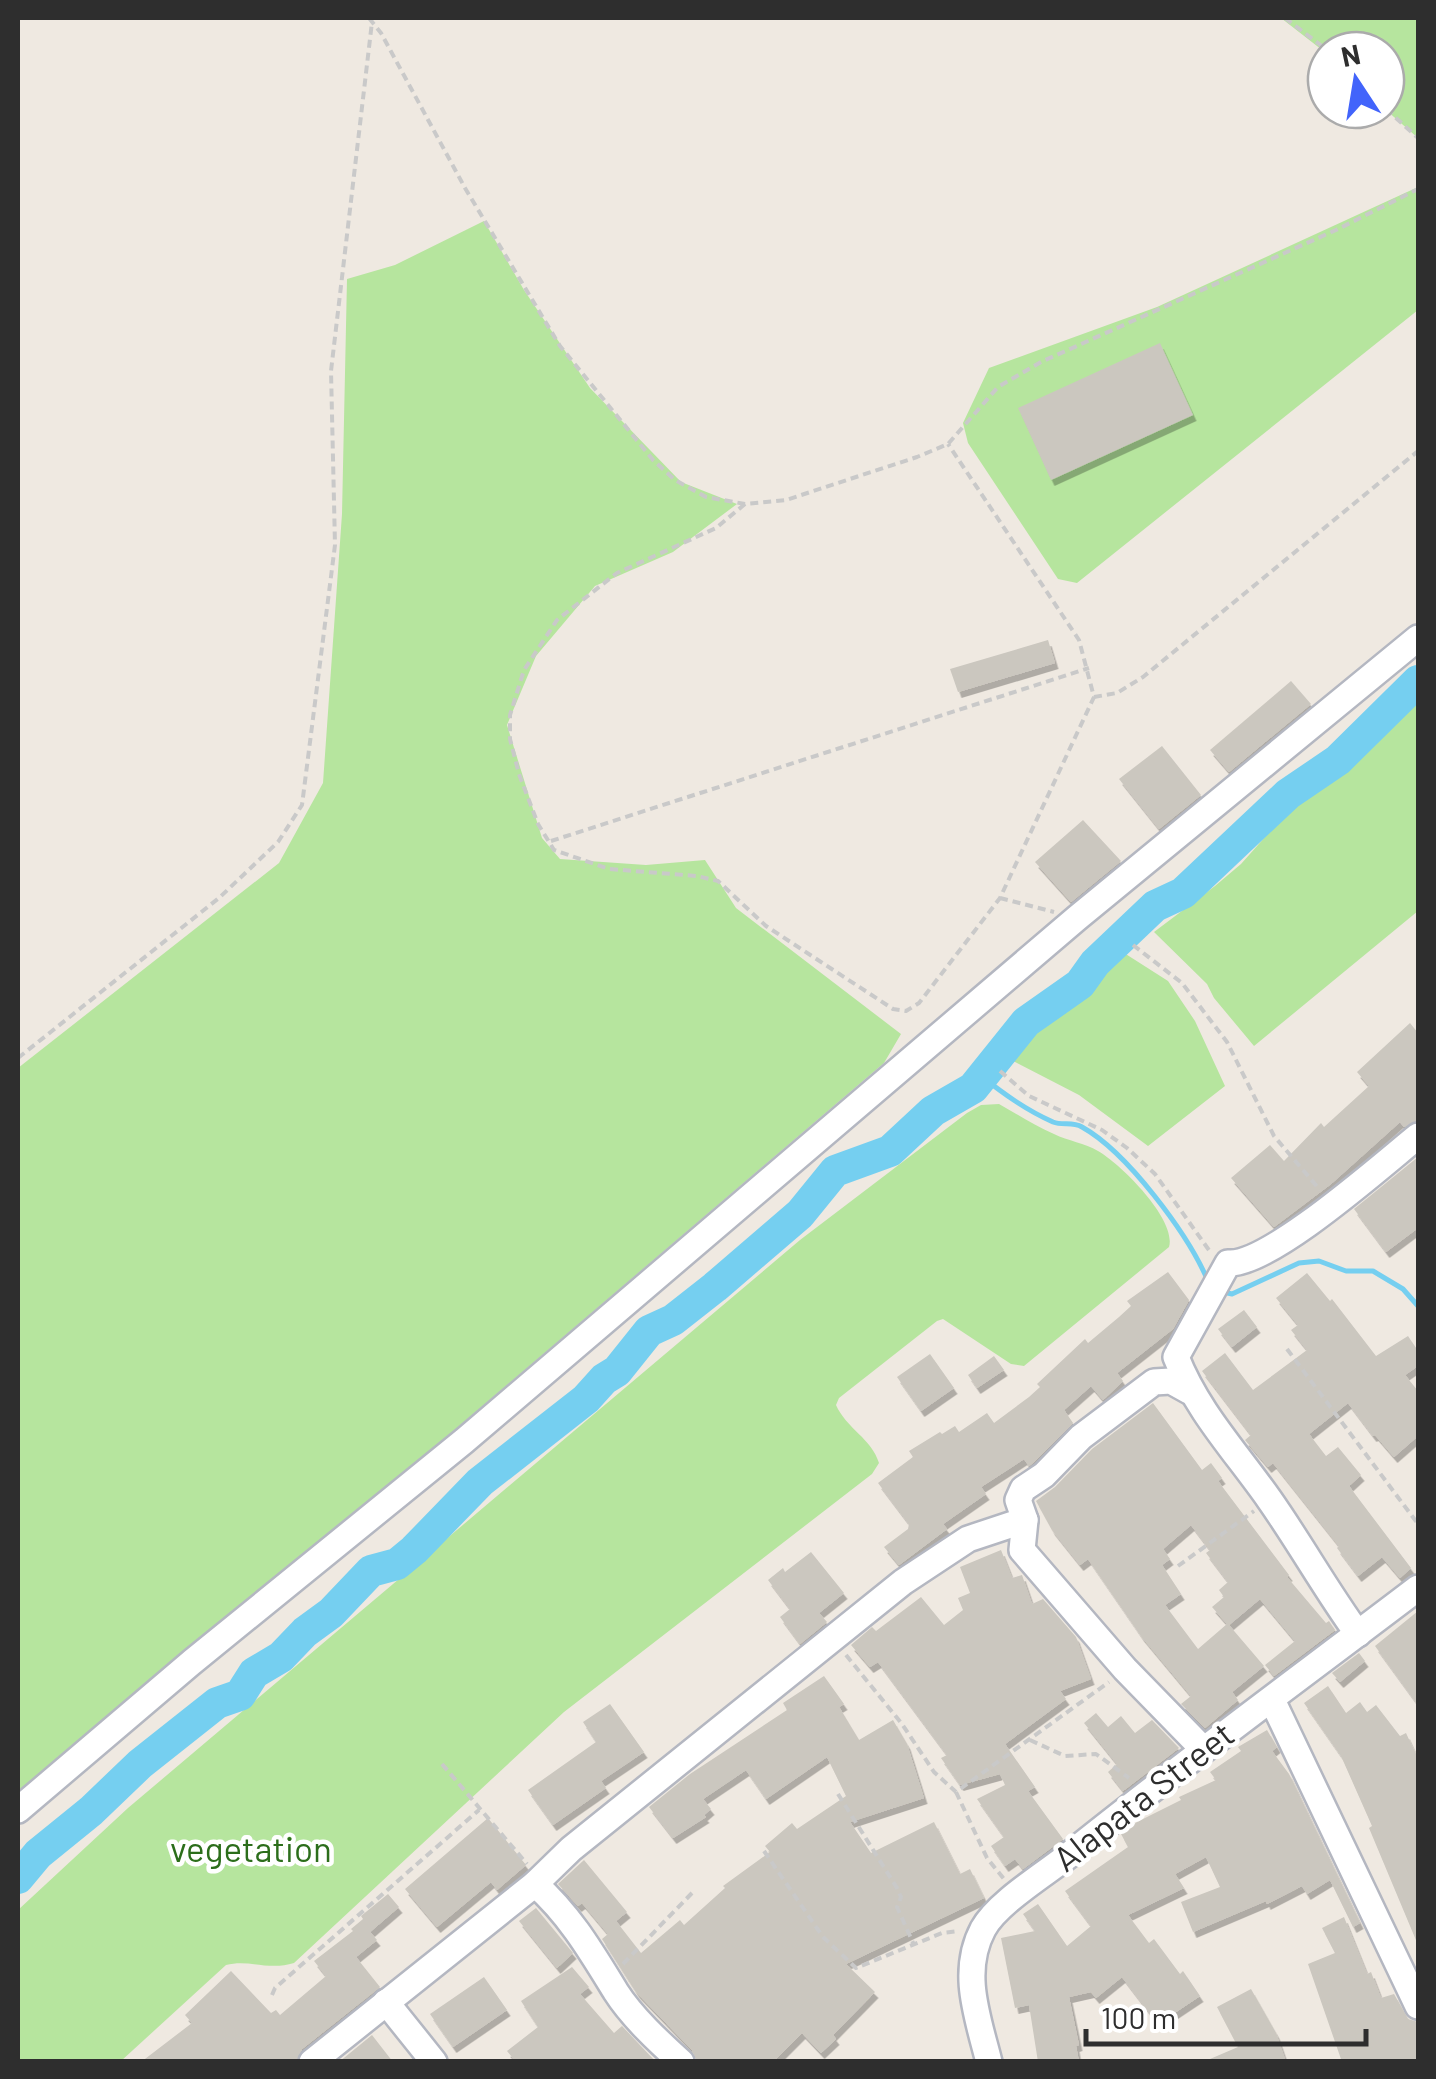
<svg xmlns="http://www.w3.org/2000/svg" width="1436" height="2079" viewBox="0 0 1436 2079" font-family="Barlow,sans-serif">
	<defs>
		<filter id="shadow"><feDropShadow dx="3.5" dy="6" stdDeviation="0" flood-color="#0004"/></filter>
	</defs>
	<rect width="100%" height="100%" fill="#efe9e1"/>
	<g fill="#b6e59e">
		<path d="M1281,18H1418V138L1386,110V50H1326V53Z"/>
		<path d="M1418,187V310L1077,583L1058,579L968,443L963,423L989,368L1157,307Z"/>
		<path d="M484,221L524,290L590,388L681,482L737,504L673,552L595,586L536,656L507,725L542,838L560,859L646,865L705,860L736,908L901,1034L884,1063L18,1803V1068L279,863L323,783L342,514L347,279L395,265Z"/>
		<path d="M1418,703V911L1254,1046L1214,998L1207,984L1154,932L1215,886L1241,864L1290,809Z"/>
		<path d="M1121,951L1168,981L1195,1021L1225,1086L1148,1146L1079,1095L1011,1060L1039,1015Z"/>
		<path d="M999,1104C1017,1114 1035,1126 1054,1134C1068,1141 1085,1143 1098,1151C1122,1165 1177,1220 1169,1247L1024,1366L1011,1364L943,1319L937,1321L839,1398L836,1405C846,1428 872,1439 879,1463L872,1474L564,1712L294,1963C269,1971 249,1959 226,1965L121,2061H18V1910L128,1808L800,1240L967,1113L981,1105Z"/>
	</g>
	<g fill="none" stroke-linecap="round" stroke-linejoin="round">
		<g stroke="#75cff0" stroke-width="5">
			<path d="M981,1076C1004,1094 1026,1110 1053,1122C1063,1126 1072,1121 1082,1127C1127,1152 1188,1234 1208,1281"/>
			<path d="M1223,1292L1232,1294L1299,1263L1319,1261L1346,1271H1373L1403,1289L1418,1306"/>
		</g>
		<path stroke="#75cff0" stroke-width="32" d="M18,1878L38,1854L91,1811L140,1764L217,1703L240,1695L254,1673L281,1657L305,1632L331,1613L371,1571L397,1564L414,1550L480,1482L586,1399L604,1379L617,1371L649,1331L673,1320L715,1287L800,1214L835,1171L890,1151L933,1111L973,1088L1026,1022L1080,984L1095,963L1155,906L1183,893L1288,794L1338,760L1418,681"/>
	</g>
	<g fill="#cbc7bf" fill-rule="evenodd" filter="url(#shadow)">
		<path d="M1160,343L1193,415L1051,480L1018,408Z"/>
		<path d="M1048,640L1055,663L958,692L950,669Z"/>
		<path d="M1291,681L1311,704L1229,772L1210,750Z"/>
		<path d="M1162,746L1201,795L1159,829L1119,779Z"/>
		<path d="M1083,820L1121,861L1071,902L1035,862Z"/>
		<path d="M1410,1023L1418,1033V1120L1404,1127L1400,1122L1331,1184L1274,1227L1231,1178L1270,1145L1284,1161L1321,1123L1324,1127L1369,1086L1357,1072Z"/>
		<path d="M1418,1157V1228L1386,1252L1354,1209Z"/>
		<path d="M1168,1272L1189,1300L1173,1329L1117,1373L1123,1381L1103,1400L1091,1386L1064,1410L1073,1423L1034,1462L1029,1466L1024,1459L981,1487L986,1494L943,1524L947,1529L899,1565L884,1547L908,1529L909,1524L878,1483L913,1457L909,1451L940,1432L942,1434L955,1426L959,1432L987,1413L994,1423L1029,1397L1040,1387L1037,1384L1085,1339L1088,1343L1119,1317L1131,1306L1127,1301Z"/>
		<path d="M1307,1273L1330,1301L1332,1299L1376,1356L1408,1336L1418,1351V1366L1405,1375L1418,1391V1436L1394,1457L1375,1435L1373,1436L1348,1403L1309,1434L1326,1456L1338,1447L1361,1475L1349,1486L1411,1568L1400,1578L1382,1557L1358,1576L1337,1548L1339,1546L1273,1463L1268,1467L1245,1440L1251,1435L1202,1371L1225,1353L1253,1390L1307,1350L1291,1330L1298,1325L1276,1298Z"/>
		<path d="M1244,1310L1257,1327L1232,1347L1218,1329Z"/>
		<path d="M930,1354L954,1388L921,1411L897,1377Z"/>
		<path d="M994,1356L1004,1370L977,1388L968,1375Z"/>
		<path d="M1153,1403L1202,1470L1211,1463L1222,1478L1218,1481L1289,1575L1287,1577L1326,1623L1329,1621L1335,1630L1274,1676L1265,1665L1295,1641L1260,1599L1229,1625L1264,1666L1232,1692L1238,1700L1205,1728L1181,1704L1191,1696L1141,1636L1088,1559L1080,1565L1052,1530L1036,1501L1055,1487L1092,1449ZM1191,1525L1210,1550L1206,1553L1228,1582L1219,1590L1224,1597L1212,1607L1227,1624L1198,1649L1165,1605L1181,1594L1162,1565L1170,1559L1163,1549Z"/>
		<path d="M1001,1550L1012,1578L1022,1575L1032,1604L1043,1599L1076,1637L1091,1679L1060,1691L1066,1699L1005,1744L1035,1787L1028,1791L1063,1839L1023,1869L1015,1859L1005,1866L991,1846L1004,1837L977,1799L1005,1785L1000,1774L960,1785L941,1758L947,1755L878,1662L870,1667L851,1645L872,1627L876,1631L921,1597L944,1625L963,1610L958,1598L970,1593L960,1567Z"/>
		<path d="M811,1552L844,1593L819,1613L827,1622L800,1644L780,1617L790,1609L768,1580L783,1568L785,1572Z"/>
		<path d="M1418,1611V1705L1375,1646Z"/>
		<path d="M1359,1653L1365,1661L1340,1682L1332,1673Z"/>
		<path d="M824,1676L844,1704L839,1707L859,1740L893,1720L907,1744L924,1798L850,1822L871,1853L934,1822L960,1874L970,1869L984,1898L846,1964L875,1992L833,2035L836,2039L821,2053L802,2033L773,2062H697L692,2050L636,1992L602,1939L608,1934L582,1903L578,1906L558,1884L584,1860L627,1912L616,1921L641,1953L680,1920L684,1925L725,1888L723,1886L770,1852L765,1846L792,1823L797,1829L846,1796L827,1757L766,1799L746,1770L703,1799L711,1809L704,1815L706,1817L673,1838L649,1807L690,1774L787,1710L783,1703Z"/>
		<path d="M1328,1686L1346,1713L1360,1702L1367,1712L1376,1705L1400,1736L1406,1733L1418,1759V1945L1369,1828L1372,1826L1341,1756L1304,1703Z"/>
		<path d="M610,1704L644,1752L601,1781L606,1788L553,1825L528,1790L596,1742L583,1722Z"/>
		<path d="M1096,1713L1108,1727L1121,1716L1135,1733L1152,1720L1179,1748L1123,1791L1108,1772L1117,1764L1084,1723Z"/>
		<path d="M1267,1730L1277,1747L1272,1751L1289,1774L1360,1923L1353,1927L1330,1880L1307,1894L1302,1886L1267,1904L1266,1901L1193,1932L1181,1902L1220,1887L1206,1857L1175,1874L1184,1888L1128,1915L1149,1943L1154,1939L1180,1974L1183,1971L1200,1996L1158,2024L1122,1977L1096,1998L1091,1992L1069,1997L1079,2045L1076,2046L1079,2062H1038L1029,2005L1015,2008L1001,1938L1035,1931L1023,1914L1038,1904L1067,1946L1091,1926L1065,1891L1128,1847L1121,1834L1137,1822L1181,1800L1179,1797L1216,1780L1210,1772L1241,1751L1238,1747Z"/>
		<path d="M488,1818L526,1865L497,1890L491,1882L437,1927L405,1889Z"/>
		<path d="M388,1894L399,1907L370,1932L377,1940L356,1957L380,1987L302,2049L296,2062H141L192,2023L185,2015L231,1971L271,2013L276,2010L280,2015L326,1976L314,1961L353,1931L351,1929L363,1919L361,1916Z"/>
		<path d="M536,1908L573,1953L557,1968L519,1921Z"/>
		<path d="M1344,1917L1367,1974L1371,1972L1381,1998L1394,1994L1408,2019L1418,2022V2058L1404,2062H1342L1308,1964L1335,1953L1322,1928Z"/>
		<path d="M572,1967L589,1987L580,1994L614,2033L622,2026L656,2062H516L507,2051L538,2027L521,2001Z"/>
		<path d="M484,1977L507,2010L453,2047L430,2014Z"/>
		<path d="M1251,1989L1276,2033L1286,2062H1203L1238,2047L1217,2007Z"/>
		<path d="M372,2035L393,2062H339Z"/>
	</g>
	<g fill="none" stroke-linecap="round" stroke-linejoin="round">
		<g stroke="#b4b7c1" stroke-width="30">
			<g id="minor">
				<path d="M1189,1391L1171,1381L1154,1382L1081,1437L1044,1475L1023,1489L1018,1500L1025,1520L1022,1550L1125,1669L1203,1749"/>
				<path d="M1358,1634C1326,1590 1300,1543 1269,1499C1236,1452 1197,1411 1176,1357L1228,1263C1269,1266 1383,1164 1418,1136"/>
				<path d="M1272,1700L1418,2006"/>
				<path d="M18,1810L192,1662L464,1441L1077,918L1418,638"/>
				<path d="M535,1884C570,1915 592,1953 616,1992C632,2017 659,2042 681,2062"/>
				<path d="M386,2002L434,2062"/>
				<path d="M312,2062L535,1884L571,1849L903,1582L968,1539L1025,1520"/>
				<path d="M989,2062C978,2018 960,1972 983,1929C997,1903 1045,1874 1069,1855C1183,1763 1301,1677 1418,1588"/>
			</g>
		</g>
		<g stroke="#c9c9c9" stroke-width="4" stroke-dasharray="8 5" stroke-linecap="butt">
			<path d="M369,18L381,33L465,188L560,346L653,460L675,480L706,497L745,504L786,500L917,457L948,444L998,387L1041,362L1336,230L1418,189"/>
			<path d="M1285,18L1327,50"/>
			<path d="M1386,109L1418,138"/>
			<path d="M745,504L716,528L617,573L557,620L524,670L510,715V739L519,774L538,824L554,850L609,869L697,876L718,881L766,926L893,1009L906,1011L919,1003L1000,898L1094,697L1079,640L948,444"/>
			<path d="M1094,697L1117,693L1143,677L1418,451"/>
			<path d="M551,841L1089,668"/>
			<path d="M1000,898L1054,912"/>
			<path d="M1133,945L1182,983L1227,1042L1274,1136L1320,1190"/>
			<path d="M18,1058L219,898L278,842L302,805L335,545L331,371L372,22"/>
			<path d="M1000,1071L1029,1096L1102,1130L1127,1148L1155,1174L1211,1253"/>
			<path d="M1287,1349L1418,1524"/>
			<path d="M1178,1566L1254,1511"/>
			<path d="M846,1655L902,1724L934,1772L956,1792L1109,1682"/>
			<path d="M1030,1740L1065,1756L1096,1754L1129,1778"/>
			<path d="M442,1764L527,1864"/>
			<path d="M956,1792L987,1858L1004,1879"/>
			<path d="M838,1794L897,1888L901,1897L897,1907L914,1945"/>
			<path d="M764,1851L823,1937L856,1968L942,1933L959,1931"/>
			<path d="M623,1964L693,1892"/>
			<path d="M272,1995L275,1988L479,1810"/>
		</g>
		<use href="#minor" stroke="#fff" stroke-width="25"/>
	</g>
	<g text-anchor="middle" stroke-width="9" stroke-linejoin="round" paint-order="stroke">
		<g font-size="35" fill="#2e2e2e" stroke="#fff">
			<text transform="translate(1144 1797) rotate(-38)" y="12">Alapata Street</text>
		</g>
		<g font-size="35" fill="#2c6e1b" stroke="#fff">
			<text x="251" y="1862">vegetation</text>
		</g>
	</g>
	<rect width="1436" height="2079" fill="none" stroke="#2e2e2e" stroke-width="40"/>
	<g transform="translate(1356 80) rotate(348)"><circle r="48" fill="#ffffff" stroke="#ababab" stroke-width="2.5"/>
	<path d="M0-8L18 38L0 25L-18 38Z" fill="#4264fb"/>
	<text y="-15" font-size="28" font-weight="bold" text-anchor="middle" fill="#2e2e2e">N</text>
	</g>
	<path d="M1086 2029v15h280v-15" fill="none" stroke="#2e2e2e" stroke-width="5"/>
	<text x="1101" y="2029" font-size="30" fill="#2e2e2e" stroke="#ffffff" stroke-width="8" paint-order="stroke">100 m</text>
</svg>
